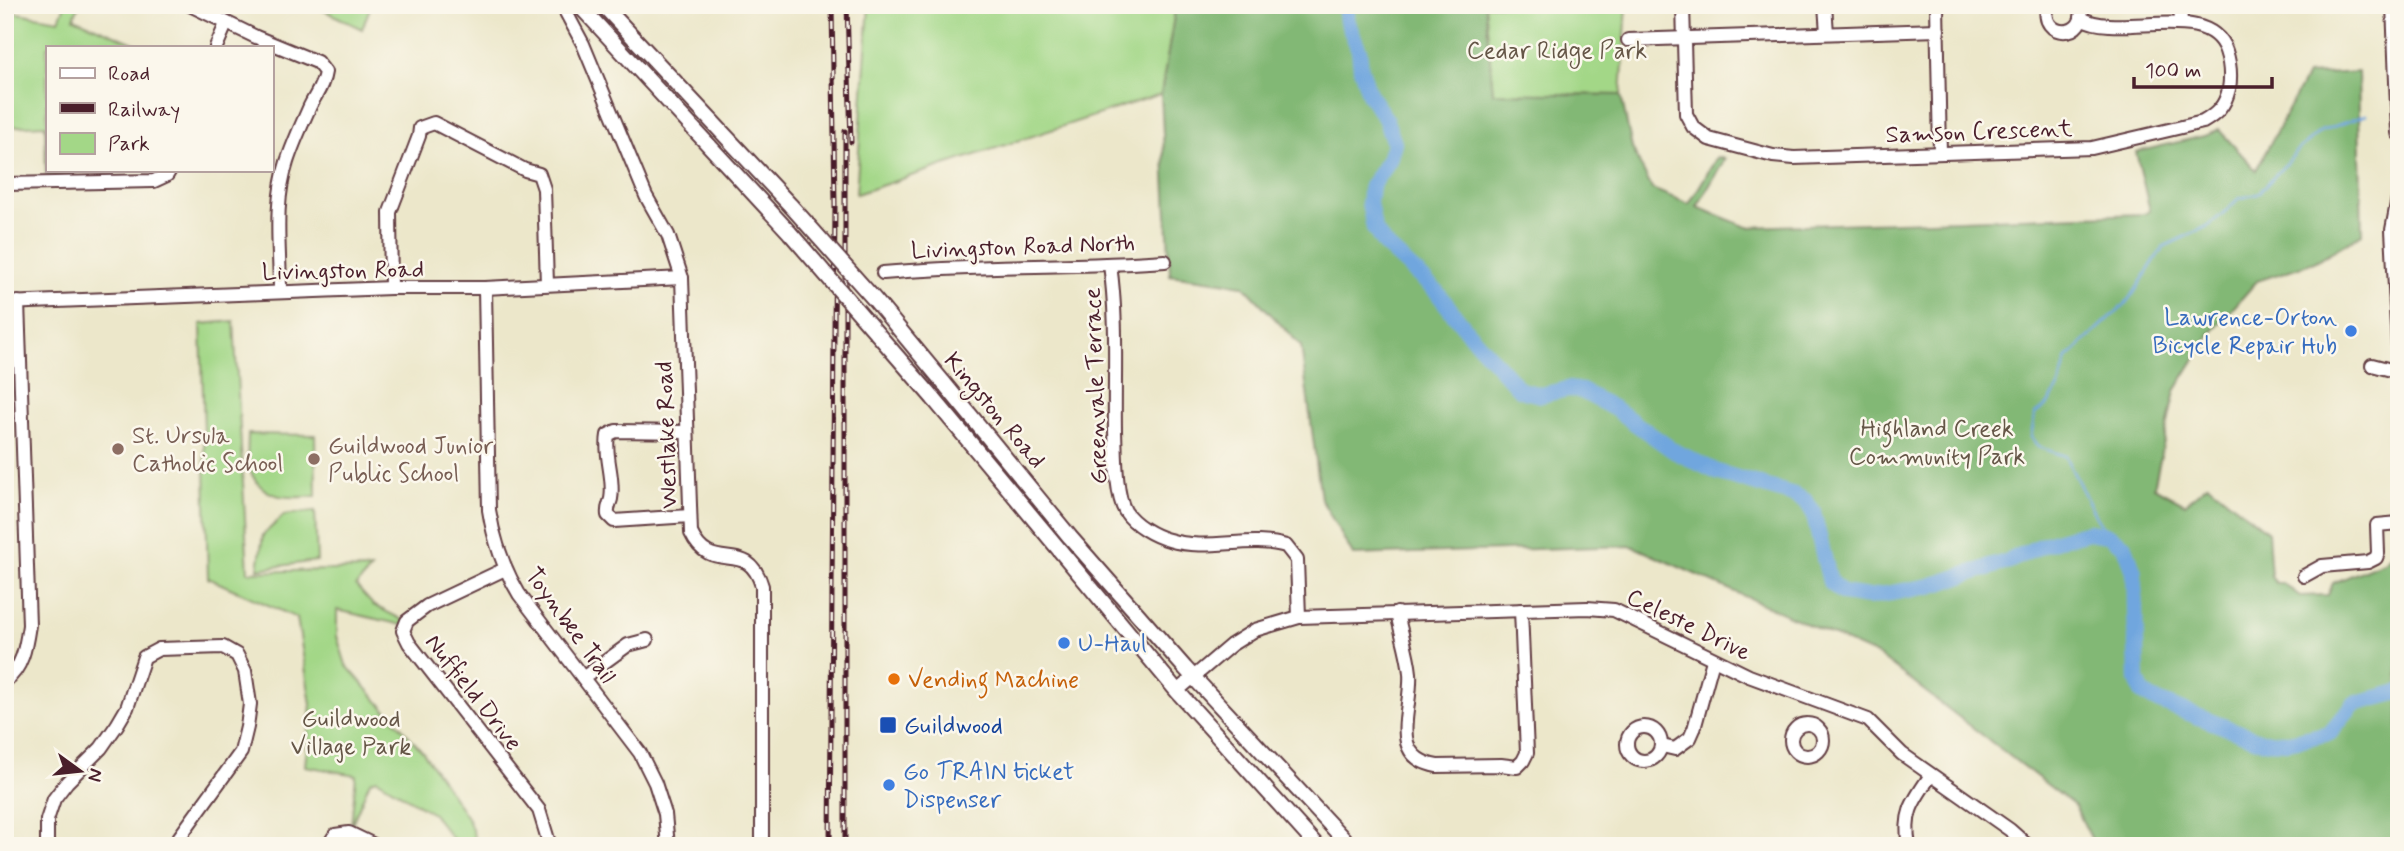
<svg xmlns="http://www.w3.org/2000/svg" width="2404" height="851" viewBox="0 0 2404 851" font-family="Mynerve,sans-serif">
	<rect width="100%" height="100%" fill="#fbf7ec"/>
	<filter id="ink" filterUnits="userSpaceOnUse"><feTurbulence type="fractalNoise" baseFrequency=".0143" numOctaves="2"/><feDisplacementMap in="SourceGraphic" scale="14" xChannelSelector="R" yChannelSelector="G"/><feConvolveMatrix kernelMatrix="1 2 1 2 8 2 1 2 1" color-interpolation-filters="sRGB"/></filter>
	<filter id="wash" filterUnits="userSpaceOnUse"><feTurbulence type="fractalNoise" baseFrequency=".00686" numOctaves="4" result="noise"/><feDisplacementMap in="SourceGraphic" scale="28" xChannelSelector="R" yChannelSelector="G"/><feGaussianBlur stdDeviation="1.57" result="paint"/><feColorMatrix in="noise" values="0 0 0 0 0 0 0 0 0 0 0 0 0 0 0 0 0 1.4 0 .05"/><feComposite in="paint" operator="in"/></filter>
	<g filter="url(#wash)">
		<rect width="100%" height="100%" fill="#ece7ca"/>
		<g fill="#a3d787" stroke="#767b59" stroke-width="2">
			<path d="M65,5H79L74,18L143,47H47V170H70V175L46,176L45,125L5,127V11L59,20Z"/>
			<path d="M313,5H371L362,29Z"/>
			<path d="M869,5H1176L1161,94L856,194Z"/>
			<path d="M1485,5H1627L1621,95L1493,94Z"/>
			<path d="M234,321L248,572L371,569L356,586L373,605L405,621L402,625L337,610V636L346,665L423,752L468,819L478,846H458L433,814L377,779L370,781L351,826L356,775L305,766L311,704L297,618L208,578L201,324Z"/>
			<path d="M248,434L315,435L316,496C288,499 261,500 249,468C246,459 248,444 248,434Z"/>
			<path d="M315,511L317,561L258,569L263,535L284,515Z"/>
		</g>
		<path fill="#82b874" stroke="#666c50" stroke-width="2" d="M1176,5H1485L1493,93L1621,95L1632,148L1652,189L1689,204L1717,157L1725,159L1697,207L1747,227L2144,214L2150,211L2136,152L2204,136L2219,130L2256,170L2307,75L2358,72L2362,234L2314,262L2257,281L2211,333L2175,391L2154,487L2185,504L2208,484L2268,532L2271,577L2276,583H2282L2300,596L2328,595L2333,583L2386,561L2398,545L2399,846H2095L2075,806L1879,656L1632,546L1353,555L1321,499L1301,346L1243,285L1170,275L1161,94Z"/>
		<g fill="none" stroke-linecap="round" stroke-linejoin="round">
			<path stroke="#70a6de" stroke-width="2.5" d="M2108,535L2097,519L2065,456L2038,447L2031,437L2035,414L2048,404L2059,386L2067,358L2130,299L2163,247L2210,225L2240,198L2258,194L2301,147L2321,131L2366,115"/>
			<path stroke="#70a6de" stroke-width="16" d="M1345,5L1347,21L1359,50L1361,69L1370,96L1385,118L1394,143L1389,160L1371,186L1369,203L1374,228L1384,244L1436,291L1467,331L1520,390L1541,395L1568,389L1582,391L1615,409L1674,451L1717,472L1794,495L1806,501L1813,512L1830,582L1843,593L1869,597L1930,586L2009,561L2040,546L2065,538L2089,532L2108,535L2125,546L2134,572L2137,680L2142,692L2152,699L2262,741L2288,742L2330,733L2354,704L2399,692"/>
		</g>
	</g>
	<g filter="url(#ink)">
		<g fill="none" stroke-linecap="round" stroke-linejoin="round">
			<g stroke="#623d43" stroke-width="16">
				<g id="minor">
					<path d="M190,5L256,37L317,62L325,72C323,86 316,94 310,106C302,124 293,143 287,162C273,205 280,248 280,292"/>
					<path d="M562,5L583,44L646,196L668,235L682,278L691,533C712,578 747,536 762,586V846"/>
					<path d="M1683,5L1686,114L1693,127L1709,139L1773,156L1794,158L2092,148L2203,122C2217,114 2225,106 2229,89C2231,77 2230,63 2226,51C2209,0 2119,40 2081,18"/>
					<path d="M1825,5L1827,33"/>
					<path d="M1937,5L1940,153"/>
					<path d="M2048,5C2037,40 2091,40 2080,5"/>
					<path d="M2180,5L2181,22"/>
					<path d="M1628,40L1938,30"/>
					<path d="M216,47L226,24"/>
					<path d="M5,184L154,181L167,175L170,170"/>
					<path d="M1110,265C1118,320 1114,376 1115,431C1116,452 1115,493 1125,511C1134,525 1154,536 1169,540C1208,552 1249,535 1286,546L1297,560L1299,617"/>
					<path d="M883,273C977,264 1071,268 1165,261"/>
					<path d="M391,288L390,212L419,136L420,128L434,123L525,170L539,174L544,189L547,284"/>
					<path d="M485,288L489,510C494,542 503,567 519,594L640,753L655,783L665,814L668,846"/>
					<path d="M5,303L391,288H485L682,278"/>
					<path d="M2372,365L2399,372"/>
					<path d="M687,432L616,431L608,435C604,456 615,478 611,499C609,506 607,508 608,515L614,521L690,516"/>
					<path d="M505,569L427,606L407,621L403,631L409,643L539,810L550,846"/>
					<path d="M2304,576L2322,566L2368,562L2376,558L2378,553L2377,525L2399,523"/>
					<path d="M1397,613C1401,633 1408,653 1410,673C1413,708 1386,757 1437,766L1501,765L1517,767L1523,761L1527,753L1521,610"/>
					<path d="M584,677L628,645L647,640"/>
					<path d="M5,681C23,668 26,645 29,625L18,302"/>
					<path d="M1177,691L1231,645L1255,630L1299,617L1587,608L1614,610L1749,676L1868,720L1902,754L2010,830L2028,846"/>
					<circle cx="1807" cy="740" r="16"/>
					<circle cx="1644" cy="744" r="17"/>
					<path d="M1662,746L1675,749L1690,738L1694,729L1713,660"/>
					<path d="M47,846V820L54,799L67,782L101,748L117,725L127,708L144,657L159,649L223,647L237,655L245,671L250,704L247,727L241,752L173,846"/>
					<path d="M328,846L335,835L349,833L376,846"/>
					<path d="M1909,846C1903,813 1913,801 1931,775"/>
				</g>
			</g>
			<g stroke="#623d43" stroke-width="18">
				<g id="major">
					<path d="M579,5L790,233"/>
					<path d="M603,5L791,206"/>
					<path d="M2394,5L2399,133"/>
					<path d="M2399,198L2393,230L2399,347"/>
					<path d="M943,382L1070,537L1185,668L1350,846"/>
					<path d="M933,398L1177,691L1317,846"/>
				</g>
			</g>
			<use href="#minor" stroke="#fff" stroke-width="12"/>
			<use href="#major" stroke="#fff" stroke-width="14"/>
			<g stroke="#4a1f2b" stroke-width="5">
				<g id="rail">
					<path d="M847,5L851,142"/>
					<path d="M830,846L835,205L832,5"/>
					<path d="M845,846V131"/>
				</g>
			</g>
			<use href="#rail" stroke="#fbf7ec" stroke-width="2.5" stroke-dasharray="8" stroke-linecap="butt"/>
			<g stroke="#623d43" stroke-width="18" stroke-linecap="butt">
				<g id="major-bridge">
					<path d="M791,206L875,300L943,382"/>
					<path d="M790,233L933,398"/>
				</g>
			</g>
			<use href="#major-bridge" stroke="#fff" stroke-width="14"/>
		</g>
	</g>
	<g fill="#3f7fe0" stroke="#fbf7ec" stroke-width="2.5">
		<circle cx="2351" cy="331" r="7"/>
		<circle cx="1064" cy="643" r="7"/>
		<circle cx="889" cy="785" r="7"/>
	</g>
	<g fill="#8d6e63" stroke="#fbf7ec" stroke-width="2.5">
		<circle cx="118" cy="449" r="7"/>
		<circle cx="314" cy="459" r="7"/>
	</g>
	<circle fill="#e8710a" stroke="#fbf7ec" stroke-width="2.5" cx="894" cy="679" r="7"/>
	<rect fill="#1a4fb4" stroke="#fbf7ec" stroke-width="2.5" x="879" y="716" width="18" height="18" rx="3.5"/>
	<g text-anchor="middle" stroke-width="5" stroke-linejoin="round" paint-order="stroke">
		<g font-size="24" fill="#655647" stroke="#fbf7ec">
			<text x="1557" y="58">Cedar Ridge Park</text>
			<text x="1937" y="436">Highland Creek<tspan x="1937" dy="28">Community Park</tspan></text>
			<text x="351" y="726">Guildwood<tspan x="351" dy="28">Village Park</tspan></text>
		</g>
		<g font-size="24" fill="#4a1f2b" stroke="#fbf7ec">
			<text transform="translate(1979 131) rotate(-2)" y="8">Samson Crescent</text>
			<text transform="translate(1023 246) rotate(-2)" y="8">Livingston Road North</text>
			<text transform="translate(343 270) rotate(-1)" y="8">Livingston Road</text>
			<text transform="translate(1095 386) rotate(-92)" y="8">Greenvale Terrace</text>
			<text transform="translate(995 410) rotate(50)" y="8">Kingston Road</text>
			<text transform="translate(666 435) rotate(-92)" y="8">Westlake Road</text>
			<text transform="translate(1689 624) rotate(26)" y="8">Celeste Drive</text>
			<text transform="translate(571 625) rotate(54)" y="8">Toynbee Trail</text>
			<text transform="translate(474 692) rotate(52)" y="8">Nuffield Drive</text>
		</g>
		<g font-size="24" fill="#366cbe" stroke="#fbf7ec" text-anchor="start">
			<text x="2337" y="325" text-anchor="end">Lawrence-Orton<tspan x="2337" dy="28">Bicycle Repair Hub</tspan></text>
			<text x="1078" y="651">U-Haul</text>
			<text x="903" y="779">Go TRAIN ticket<tspan x="903" dy="28">Dispenser</tspan></text>
		</g>
		<g font-size="24" fill="#785e54" stroke="#fbf7ec" text-anchor="start">
			<text x="132" y="443">St. Ursula<tspan x="132" dy="28">Catholic School</tspan></text>
			<text x="328" y="453">Guildwood Junior<tspan x="328" dy="28">Public School</tspan></text>
		</g>
		<g font-size="24" fill="#c56008" stroke="#fbf7ec" text-anchor="start">
			<text x="908" y="687">Vending Machine</text>
		</g>
		<g font-size="24" fill="#164399" stroke="#fbf7ec" text-anchor="start">
			<text x="904" y="733">Guildwood</text>
		</g>
	</g>
	<rect width="2404" height="851" fill="none" stroke="#fbf7ec" stroke-width="28"/>
	<rect x="46" y="46" width="228" height="126" fill="#fbf7ec" stroke="#b4a19f" stroke-width="2"/>
	<rect x="60" y="68" width="35" height="10" fill="#ffffff" stroke="#b4a19f" stroke-width="2"/>
	<text x="108" y="80" font-size="21" fill="#4a1f2b">Road</text>
	<rect x="60" y="103" width="35" height="10" fill="#4a1f2b" stroke="#b4a19f" stroke-width="2"/>
	<text x="108" y="116" font-size="21" fill="#4a1f2b">Railway</text>
	<rect x="60" y="133" width="35" height="21" fill="#a3d787" stroke="#b4a19f" stroke-width="2"/>
	<text x="108" y="150" font-size="21" fill="#4a1f2b">Park</text>
	<g transform="translate(80 771) rotate(105)" stroke="#fbf7ec" stroke-width="5" paint-order="stroke">
	<path d="M0-5L12 26L0 18L-12 26Z" fill="#4a1f2b"/>
	<text y="-10" font-size="19" font-weight="bold" text-anchor="middle" fill="#4a1f2b">N</text>
	</g>
	<path d="M2134 77v10h138v-10" fill="none" stroke="#4a1f2b" stroke-width="3.5"/>
	<text x="2145" y="77" font-size="21" fill="#4a1f2b" stroke="#fbf7ec" stroke-width="5" paint-order="stroke">100 m</text>
</svg>
